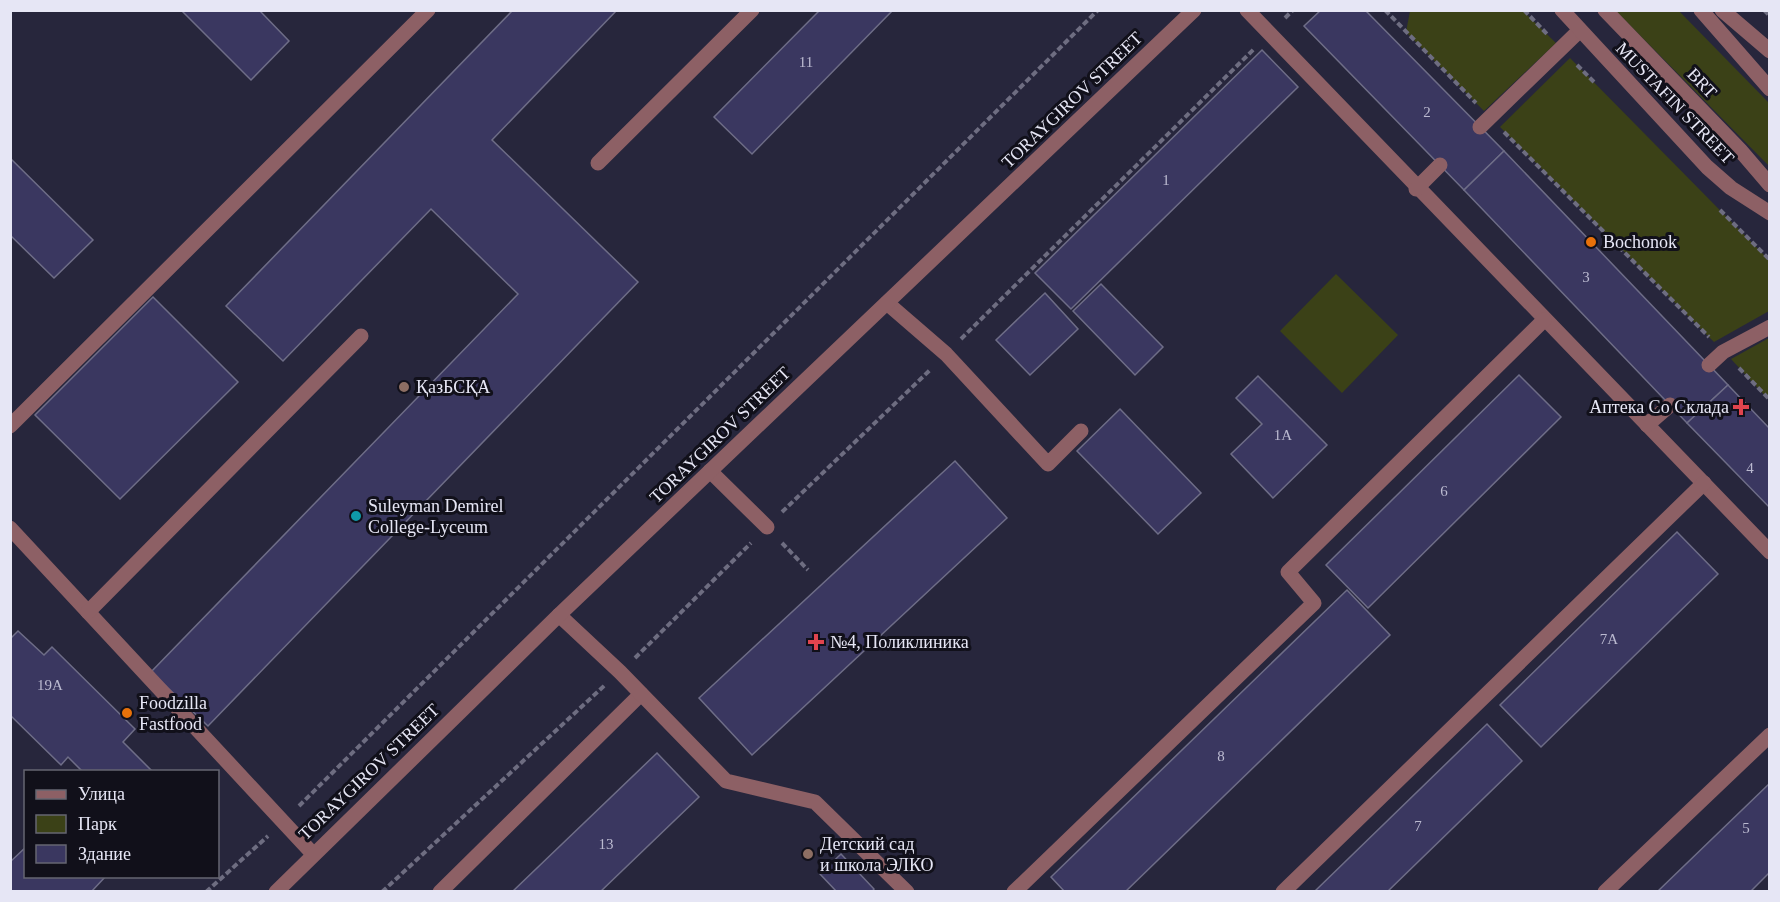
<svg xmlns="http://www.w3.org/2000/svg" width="1780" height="902" viewBox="0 0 1780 902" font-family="'Times New Roman',serif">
	<rect width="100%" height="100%" fill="#27263c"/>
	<g fill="#3b4117">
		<path d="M1410,11H1523L1556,43L1484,111L1406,32Z"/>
		<path d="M1616,11H1679L1769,103V166Z"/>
		<path d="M1570,58L1769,260V311L1714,342L1500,127Z"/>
		<path d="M1336,274L1398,335L1342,393L1280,331Z"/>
		<path d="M1769,338V400L1731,359Z"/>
	</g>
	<g fill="#3a3760" stroke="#6e6d87" stroke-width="1.5">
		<path d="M181,10H259L289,41L251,80Z"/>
		<path d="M513,10H617L492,140L638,282L208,726L151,672L518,294L431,209L283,361L226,306Z"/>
		<path d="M820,10H893L752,154L714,117Z"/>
		<path d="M1321,10H1365L1504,151L1464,190L1304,26Z"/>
		<path d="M1262,50L1298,87L1071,309L1035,273Z"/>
		<path d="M1504,151L1728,385L1687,423L1464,190Z"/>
		<path d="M10,158L93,240L54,278L10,235Z"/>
		<path d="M1101,284L1163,347L1135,375L1073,311Z"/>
		<path d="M1045,293L1078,329L1030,375L996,340Z"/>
		<path d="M153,297L238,382L120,499L35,415Z"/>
		<path d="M1519,375L1561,417L1368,608L1326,565Z"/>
		<path d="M1258,376L1327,445L1273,498L1231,454L1262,424L1236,398Z"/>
		<path d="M1728,385L1770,429V508L1687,423Z"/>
		<path d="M1120,409L1201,493L1158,534L1077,451Z"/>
		<path d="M955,461L1007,518L752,755L699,698Z"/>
		<path d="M1677,532L1718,574L1541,747L1500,705Z"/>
		<path d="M1347,590L1390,635L1125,892H1065L1051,877Z"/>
		<path d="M18,631L44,655L52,647L135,729L123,742L153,772H83L68,757L61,765L10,715V639Z"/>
		<path d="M1487,724L1522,761L1387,892H1314Z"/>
		<path d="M657,753L699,797L600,892H512Z"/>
		<path d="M1770,783V872L1750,892H1657Z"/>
		<path d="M26,847V876H106L91,892H10V862Z"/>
		<path d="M841,854L874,889L872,892H837L820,874Z"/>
	</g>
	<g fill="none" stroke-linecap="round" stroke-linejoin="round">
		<g stroke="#6e6d81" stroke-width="4" stroke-dasharray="6 3" stroke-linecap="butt">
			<path d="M1385,10L1476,103"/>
			<path d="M1524,10L1547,34"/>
			<path d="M1764,10L1770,16"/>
			<path d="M1285,18L1293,10"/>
			<path d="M1577,65L1595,83"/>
			<path d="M1504,132L1709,337"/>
			<path d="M1720,210L1770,260"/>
			<path d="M961,339L1254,49"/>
			<path d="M1739,368L1770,400"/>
			<path d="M782,512L930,370"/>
			<path d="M782,543L808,570"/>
			<path d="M635,658L751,543"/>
			<path d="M299,806L1098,10"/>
			<path d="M206,892L268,836"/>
			<path d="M382,892L605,685"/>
		</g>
		<g stroke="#8d6065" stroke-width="15">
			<path d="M1247,10L1770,552"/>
			<path d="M1605,10L1740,150L1770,185"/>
			<path d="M1701,10L1770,89"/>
			<path d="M1480,127L1579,31"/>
			<path d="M598,163L752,10"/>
			<path d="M1416,189L1440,165"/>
			<path d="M887,303L946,354L1048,464L1081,431"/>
			<path d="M1709,365L1723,352L1770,327"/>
			<path d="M1647,425L1670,405"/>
			<path d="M10,426L428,10"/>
			<path d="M710,471L767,527"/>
			<path d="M10,528L313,854"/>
			<path d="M88,612L361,336"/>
			<path d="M440,892L641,694"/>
			<path d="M1014,892L1314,603L1288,572L1544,320"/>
			<path d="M1283,892L1704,483"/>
			<path d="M1605,892L1770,735"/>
		</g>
		<path stroke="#8d6065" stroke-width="15" d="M559,615L620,672L726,781L815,802L907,892"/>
		<g stroke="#8d6065" stroke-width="15">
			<path d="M1562,10L1707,167L1731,188L1770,213"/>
			<path d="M1722,10L1770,51"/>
			<path d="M276,892L559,615L1194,10"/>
		</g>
	</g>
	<g fill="#e8710a" stroke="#11101a" stroke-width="2">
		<circle cx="1591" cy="242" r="6"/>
		<circle cx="127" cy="713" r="6"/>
	</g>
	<g fill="#8d6e63" stroke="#11101a" stroke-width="2">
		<circle cx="404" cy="387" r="6"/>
		<circle cx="808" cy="854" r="6"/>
	</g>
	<g fill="#e0444e" stroke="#11101a" stroke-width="2">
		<path d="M1738 398h6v6h6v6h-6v6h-6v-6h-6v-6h6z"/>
		<path d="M813 633h6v6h6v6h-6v6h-6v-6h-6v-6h6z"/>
	</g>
	<circle fill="#0f9aa8" stroke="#11101a" stroke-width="2" cx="356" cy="516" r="6"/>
	<g text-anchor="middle" stroke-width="6" stroke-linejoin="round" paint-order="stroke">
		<g font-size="15" fill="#bbbad0">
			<text x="806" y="67">11</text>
			<text x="1427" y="117">2</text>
			<text x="1166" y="185">1</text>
			<text x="1586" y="282">3</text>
			<text x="1283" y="440">1А</text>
			<text x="1750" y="473">4</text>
			<text x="1444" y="496">6</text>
			<text x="1609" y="644">7А</text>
			<text x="50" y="690">19А</text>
			<text x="1221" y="761">8</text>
			<text x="1418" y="831">7</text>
			<text x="1746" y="833">5</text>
			<text x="606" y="849">13</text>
		</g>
		<g font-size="18" fill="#e6e6f5" stroke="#11101a">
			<text transform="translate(1702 83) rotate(46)" y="6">BRT</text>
			<text transform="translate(1072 100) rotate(-44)" y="6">TORAYGIROV STREET</text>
			<text transform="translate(1675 103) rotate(46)" y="6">MUSTAFIN STREET</text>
			<text transform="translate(720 435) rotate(-44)" y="6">TORAYGIROV STREET</text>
			<text transform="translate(369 772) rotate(-44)" y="6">TORAYGIROV STREET</text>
		</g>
		<g font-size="18" fill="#e6e6f5" stroke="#11101a" text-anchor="start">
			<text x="1603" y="248">Bochonok</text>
			<text x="416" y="393">ҚазБСҚА</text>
			<text x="1729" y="413" text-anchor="end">Аптека Со Склада</text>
			<text x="368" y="512">Suleyman Demirel<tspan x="368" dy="21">College-Lyceum</tspan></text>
			<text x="830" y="648">№4, Поликлиника</text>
			<text x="139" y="709">Foodzilla<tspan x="139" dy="21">Fastfood</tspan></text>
			<text x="820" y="850">Детский сад<tspan x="820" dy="21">и школа ЭЛКО</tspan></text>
		</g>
	</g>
	<rect width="1780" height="902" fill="none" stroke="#e6e6f5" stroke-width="24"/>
	<rect x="24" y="770" width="195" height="108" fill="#11101a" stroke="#666672" stroke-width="1.5"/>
	<rect x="36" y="790" width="30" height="9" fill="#8d6065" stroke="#666672" stroke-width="1.5"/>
	<text x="78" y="800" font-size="18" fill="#e6e6f5">Улица</text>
	<rect x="36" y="815" width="30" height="18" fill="#3b4117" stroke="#666672" stroke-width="1.5"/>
	<text x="78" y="830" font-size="18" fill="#e6e6f5">Парк</text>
	<rect x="36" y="845" width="30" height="18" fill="#3a3760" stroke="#666672" stroke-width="1.5"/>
	<text x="78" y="860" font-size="18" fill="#e6e6f5">Здание</text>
</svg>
